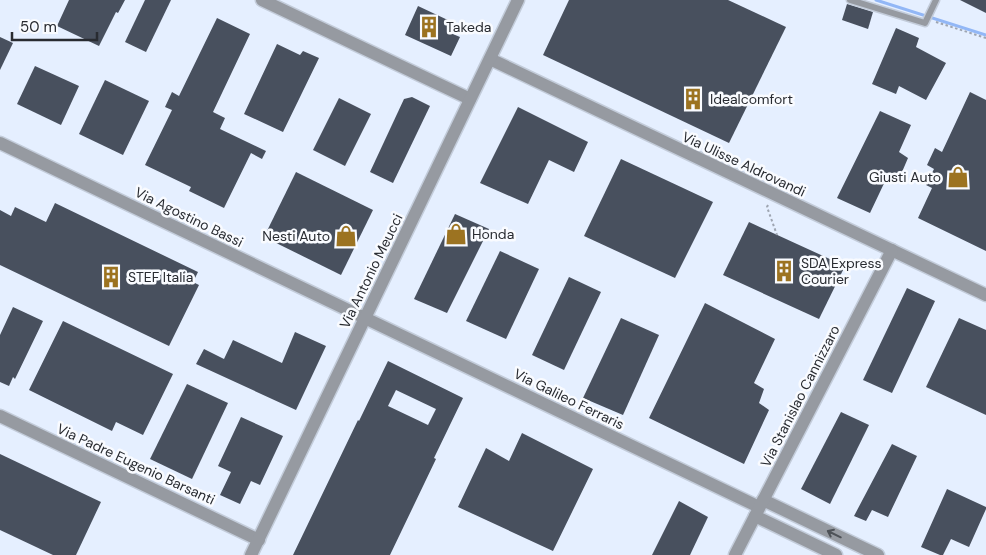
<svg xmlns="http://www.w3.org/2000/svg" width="986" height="555" viewBox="0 0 986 555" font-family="'DM Sans',sans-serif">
	<rect width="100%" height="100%" fill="#e5efff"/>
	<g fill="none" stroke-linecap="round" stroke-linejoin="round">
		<path stroke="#92b7f6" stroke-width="3" d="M876,0L986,35"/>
	</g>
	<g fill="#48505e" fill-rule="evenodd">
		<path d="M69,0H125L118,13L116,12L99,46L57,26Z"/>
		<path d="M145,0H171L146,52L125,42Z"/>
		<path d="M569,0H728L786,27L729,143L543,55Z"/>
		<path d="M960,0H986V13Z"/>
		<path d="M847,4L873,12L868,29L842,20Z"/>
		<path d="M418,6L452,22L448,32L460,37L451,56L405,35Z"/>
		<path d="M217,18L250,34L213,112L225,118L220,129L266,151L262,159L251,153L224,208L189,191L191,187L145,165L172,110L165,107L172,92L179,96Z"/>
		<path d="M896,28L919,38L916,47L946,63L926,100L899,86L896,94L872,84Z"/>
		<path d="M0,37L13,43L0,70Z"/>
		<path d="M277,44L300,55L303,51L319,58L283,132L244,114Z"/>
		<path d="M35,66L79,86L61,125L17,104Z"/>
		<path d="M105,80L149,101L123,155L79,134Z"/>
		<path d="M970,92L986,100V251L918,218L932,188L926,185L934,169L927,165L935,148L942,152Z"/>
		<path d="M412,97L430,106L393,183L370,172L404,99Z"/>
		<path d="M339,98L371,114L345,166L313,150Z"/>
		<path d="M518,107L588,142L574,172L549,160L528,204L480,183Z"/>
		<path d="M880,111L911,125L899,152L908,158L899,179L888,175L870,213L837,198Z"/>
		<path d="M621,159L713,202L675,278L584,236Z"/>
		<path d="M296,172L373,210L341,275L264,237Z"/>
		<path d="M55,203L198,272L193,282L199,285L169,346L0,265V210L11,216L15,207L46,222Z"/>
		<path d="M455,214L489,229L447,313L414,299Z"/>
		<path d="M749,222L845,266L819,319L723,275Z"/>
		<path d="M500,251L539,269L506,339L466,321Z"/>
		<path d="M569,277L601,292L564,370L532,355Z"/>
		<path d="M907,288L935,301L892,393L863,380Z"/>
		<path d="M705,303L775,339L754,383L764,389L759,403L769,410L744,464L649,418Z"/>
		<path d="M13,307L43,321L15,379L13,377L9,386L0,382V335Z"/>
		<path d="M621,318L659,335L623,415L583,398Z"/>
		<path d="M959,318L986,330V415L926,387Z"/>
		<path d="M63,321L173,374L143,435L116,422L112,431L29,390Z"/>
		<path d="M295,332L326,346L296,410L196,364L204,349L224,359L233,340L282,363Z"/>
		<path d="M388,361L463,398L434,458L436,459L390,555H293L358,420L359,421ZM396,390L436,409L428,425L388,406Z"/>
		<path d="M187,384L228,403L192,479L150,459Z"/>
		<path d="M841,412L869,425L830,504L801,489Z"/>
		<path d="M241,417L283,436L260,485L251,481L240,504L220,495L231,472L218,466Z"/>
		<path d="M522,433L593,469L553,551L458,507L486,448L509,461Z"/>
		<path d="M892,444L917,456L888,517L872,510L866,521L854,516Z"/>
		<path d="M0,454L101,502L76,555H53L0,530Z"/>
		<path d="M947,489L986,507V509L969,547L951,539L943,555H940L921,547Z"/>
		<path d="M679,501L708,517L690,555H652Z"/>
	</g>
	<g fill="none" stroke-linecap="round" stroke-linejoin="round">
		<g stroke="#c3ccda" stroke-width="9">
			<path id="service" d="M850,0L925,23L936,0"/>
		</g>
		<g stroke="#c3ccda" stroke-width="15">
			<g id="minor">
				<path d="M262,0L470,99"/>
				<path d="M490,59L986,295"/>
				<path d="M0,143L759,507"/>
				<path d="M0,416L259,540"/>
				<path d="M763,500L878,555"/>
				<path d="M755,516L836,555"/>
				<path d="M251,555L518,0"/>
				<path d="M735,555L892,250"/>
			</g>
		</g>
		<g stroke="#9ea5b1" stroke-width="2" stroke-dasharray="2.5 2.5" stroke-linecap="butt">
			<path d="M936,22L986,38"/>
			<path d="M768,205L767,207L777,235"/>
		</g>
		<use href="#service" stroke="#969aa1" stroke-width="6"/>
		<use href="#minor" stroke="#969aa1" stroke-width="12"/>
	</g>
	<defs><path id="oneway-shaft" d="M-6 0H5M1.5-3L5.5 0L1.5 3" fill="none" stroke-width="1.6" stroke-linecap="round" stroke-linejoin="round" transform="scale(1.25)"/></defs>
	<use stroke="#4e5258" href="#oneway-shaft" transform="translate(834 534) rotate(-154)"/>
	<defs>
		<g id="building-bare" transform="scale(1.725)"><path d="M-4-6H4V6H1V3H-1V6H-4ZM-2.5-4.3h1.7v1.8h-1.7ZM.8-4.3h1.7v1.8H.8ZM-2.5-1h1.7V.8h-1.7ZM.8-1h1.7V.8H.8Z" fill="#9c7321" stroke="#f9fbff" stroke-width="2.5" paint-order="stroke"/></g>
		<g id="shop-bare" transform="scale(1.725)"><path d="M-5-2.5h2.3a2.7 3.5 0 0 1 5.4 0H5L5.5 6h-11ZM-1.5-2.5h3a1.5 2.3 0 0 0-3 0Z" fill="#9c7321" stroke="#f9fbff" stroke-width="2.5" paint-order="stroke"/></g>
	</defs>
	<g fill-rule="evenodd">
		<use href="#building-bare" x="429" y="27"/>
		<use href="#building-bare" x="693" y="99"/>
		<use href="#shop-bare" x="958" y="177"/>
		<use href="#shop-bare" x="456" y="234"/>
		<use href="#shop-bare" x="346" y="236"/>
		<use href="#building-bare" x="784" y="271"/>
		<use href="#building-bare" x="111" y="277"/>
	</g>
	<g text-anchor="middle" stroke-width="5" stroke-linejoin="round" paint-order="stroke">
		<g font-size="14" fill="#282b31" stroke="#f9fbff" text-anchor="start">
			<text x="446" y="32">Takeda</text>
			<text x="710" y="104">Idealcomfort</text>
			<text x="941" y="182" text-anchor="end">Giusti Auto</text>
			<text x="472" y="239">Honda</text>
			<text x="330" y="241" text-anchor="end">Nesti Auto</text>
			<text x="801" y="268">SDA Express<tspan x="801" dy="16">Courier</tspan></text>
			<text x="128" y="282">STEF Italia</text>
		</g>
		<g font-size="14" fill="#282b31" stroke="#f9fbff">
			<text transform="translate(744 164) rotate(25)" y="5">Via Ulisse Aldrovandi</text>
			<text transform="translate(189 217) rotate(26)" y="5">Via Agostino Bassi</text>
			<text transform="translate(371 271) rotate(-64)" y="5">Via Antonio Meucci</text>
			<text transform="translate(800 396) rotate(-63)" y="5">Via Stanislao Cannizzaro</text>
			<text transform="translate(569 399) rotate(26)" y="5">Via Galileo Ferraris</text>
			<text transform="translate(136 464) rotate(25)" y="5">Via Padre Eugenio Barsanti</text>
		</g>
	</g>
	<path d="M12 32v8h85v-8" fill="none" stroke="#282b31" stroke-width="2.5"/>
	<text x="20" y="32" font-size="15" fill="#282b31" stroke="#f9fbff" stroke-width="4" paint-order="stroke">50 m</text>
</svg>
